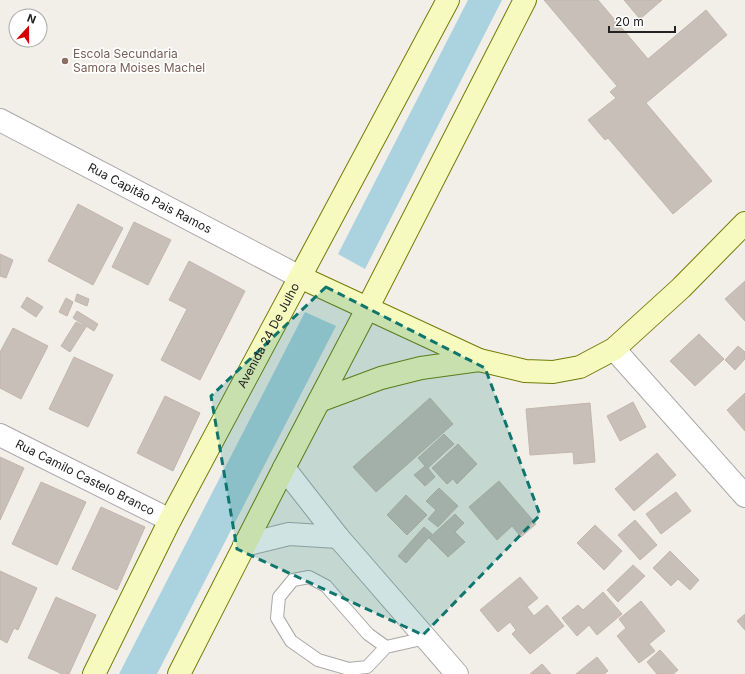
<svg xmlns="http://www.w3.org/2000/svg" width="745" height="674" viewBox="0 0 745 674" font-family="Inter,sans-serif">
	<rect width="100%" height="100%" fill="#f2efe9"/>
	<g fill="#aad3df">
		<path d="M468,0H502L365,269L338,254Z"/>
		<path d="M305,312L336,326L157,674H119Z"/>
	</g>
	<g fill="#c7bfb8" stroke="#c4b6ab">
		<path d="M544,0H598L648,59L706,10L727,35L646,103L712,181L673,214L608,138L605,140L588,120L616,98L610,92L617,86Z"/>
		<path d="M624,0H662L640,19Z"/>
		<path d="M78,204L123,228L93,285L48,261Z"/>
		<path d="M134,222L171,240L148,285L112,267Z"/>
		<path d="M0,254L13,260L6,278L0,276Z"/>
		<path d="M189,261L245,291L200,380L161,360L187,309L169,300Z"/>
		<path d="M745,281V321L725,299Z"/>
		<path d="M77,294L89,299L87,306L75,301Z"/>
		<path d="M27,297L43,307L36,317L21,307Z"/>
		<path d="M66,298L73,302L67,316L59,312Z"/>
		<path d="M77,311L98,324L94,331L73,318Z"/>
		<path d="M76,322L86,327L70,352L61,346Z"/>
		<path d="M13,328L48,346L21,399L0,388V352Z"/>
		<path d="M699,334L724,359L695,386L670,361Z"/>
		<path d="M738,346L745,352V359L735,370L725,360Z"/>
		<path d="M74,357L113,375L88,427L49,409Z"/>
		<path d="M745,393V431L727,410Z"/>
		<path d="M165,396L200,413L173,471L137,453Z"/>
		<path d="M430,398L453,424L376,492L353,467Z"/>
		<path d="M633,402L646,427L620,441L607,416Z"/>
		<path d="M590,403L595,462L574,464L573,452L530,455L526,409Z"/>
		<path d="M444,434L454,444L428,468L435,477L425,486L414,475L425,466L418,458Z"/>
		<path d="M458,444L477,464L457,484L453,479L447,484L432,468Z"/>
		<path d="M657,453L676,475L634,511L615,489Z"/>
		<path d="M0,457L24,468L0,520Z"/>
		<path d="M499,481L536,524L521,537L512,526L497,540L469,507Z"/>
		<path d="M41,482L86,502L57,565L12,544Z"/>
		<path d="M439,488L458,506L438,527L428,519L436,510L426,501Z"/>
		<path d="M676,492L691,511L661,534L646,514Z"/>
		<path d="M406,495L427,515L407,535L387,515Z"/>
		<path d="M101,507L145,527L117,590L72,569Z"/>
		<path d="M455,514L464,523L455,532L465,542L448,557L429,538Z"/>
		<path d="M635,520L657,545L640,560L618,535Z"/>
		<path d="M595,525L622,551L604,570L577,543Z"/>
		<path d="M424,527L432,534L406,563L398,556Z"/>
		<path d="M670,551L699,580L690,590L678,579L671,586L653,568Z"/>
		<path d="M633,565L645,576L618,602L607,590Z"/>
		<path d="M0,571L37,588L18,630L14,628L7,643L0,639Z"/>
		<path d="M520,577L538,598L527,607L534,616L547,605L564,626L530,654L512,634L516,630L510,622L498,632L480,610Z"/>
		<path d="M603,592L622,614L597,635L589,625L577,636L562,618L578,605L583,610Z"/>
		<path d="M56,597L96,615L69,674H62L28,658Z"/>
		<path d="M641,601L665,631L649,644L655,651L639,663L617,636L626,628L619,619Z"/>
		<path d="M745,614V630L737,621Z"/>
		<path d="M660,650L678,670L673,674H657L647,662Z"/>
		<path d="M597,657L608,671L604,674H576Z"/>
		<path d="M542,664L551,674H530Z"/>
	</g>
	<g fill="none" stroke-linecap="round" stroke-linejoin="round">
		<g stroke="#a9a9a9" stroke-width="14">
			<path id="lane" d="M386,647L368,634L326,586L309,577L293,580L279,597L277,618L291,641L318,660L349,669L367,667L386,647L426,638"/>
		</g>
		<g stroke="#a9a9a9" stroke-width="24">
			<g id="street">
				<path id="s1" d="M0,120L300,277"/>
				<path d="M614,349L745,496"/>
				<path id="s2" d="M0,435L170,520"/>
				<path d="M284,468L338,537L457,674"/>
				<path d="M244,545L289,534L338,537"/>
			</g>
		</g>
		<g stroke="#707d05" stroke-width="24">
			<g id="secondary">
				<path d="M300,277L479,360L525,371L553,372L580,367L614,349L681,288L745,223"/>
				<path d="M319,401L381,378L421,368L479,360"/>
				<path id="s3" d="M94,674L170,520L448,0"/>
				<path d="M179,674L284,468L367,309L525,0"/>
			</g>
		</g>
		<use href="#lane" stroke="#fff" stroke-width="12"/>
		<use href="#street" stroke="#fff" stroke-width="22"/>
		<use href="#secondary" stroke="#f7fabf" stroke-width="22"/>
	</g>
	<path fill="#0f766e" fill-opacity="0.2" stroke="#0f766e" stroke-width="3" stroke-dasharray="8 5" stroke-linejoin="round" d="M326,287L485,368L540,515L423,635L237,549L211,396Z"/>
	<circle fill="#8d6e63" stroke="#fff" stroke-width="1.5" cx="65" cy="61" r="4"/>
	<g text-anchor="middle" stroke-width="3.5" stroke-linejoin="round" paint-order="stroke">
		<g font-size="12" fill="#785e54" stroke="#fff" text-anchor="start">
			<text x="73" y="58">Escola Secundaria<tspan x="73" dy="14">Samora Moises Machel</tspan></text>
		</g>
		<g font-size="12" fill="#222" stroke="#fff">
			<text dy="4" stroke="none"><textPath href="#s1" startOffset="169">Rua Capitão Pais Ramos</textPath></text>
			<text dy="4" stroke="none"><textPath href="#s3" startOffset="381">Avenida 24 De Julho</textPath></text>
			<text dy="4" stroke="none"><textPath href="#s2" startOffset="95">Rua Camilo Castelo Branco</textPath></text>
		</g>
	</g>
	<g transform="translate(28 28) rotate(21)"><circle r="19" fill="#ffffff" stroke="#a7a7a7"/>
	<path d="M0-3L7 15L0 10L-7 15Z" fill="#d40000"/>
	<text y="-6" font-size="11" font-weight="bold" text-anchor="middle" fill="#222222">N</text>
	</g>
	<path d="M609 26v6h66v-6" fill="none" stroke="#222222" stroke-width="2"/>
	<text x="615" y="26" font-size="12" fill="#222222" stroke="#ffffff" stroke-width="3" paint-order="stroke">20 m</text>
</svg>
